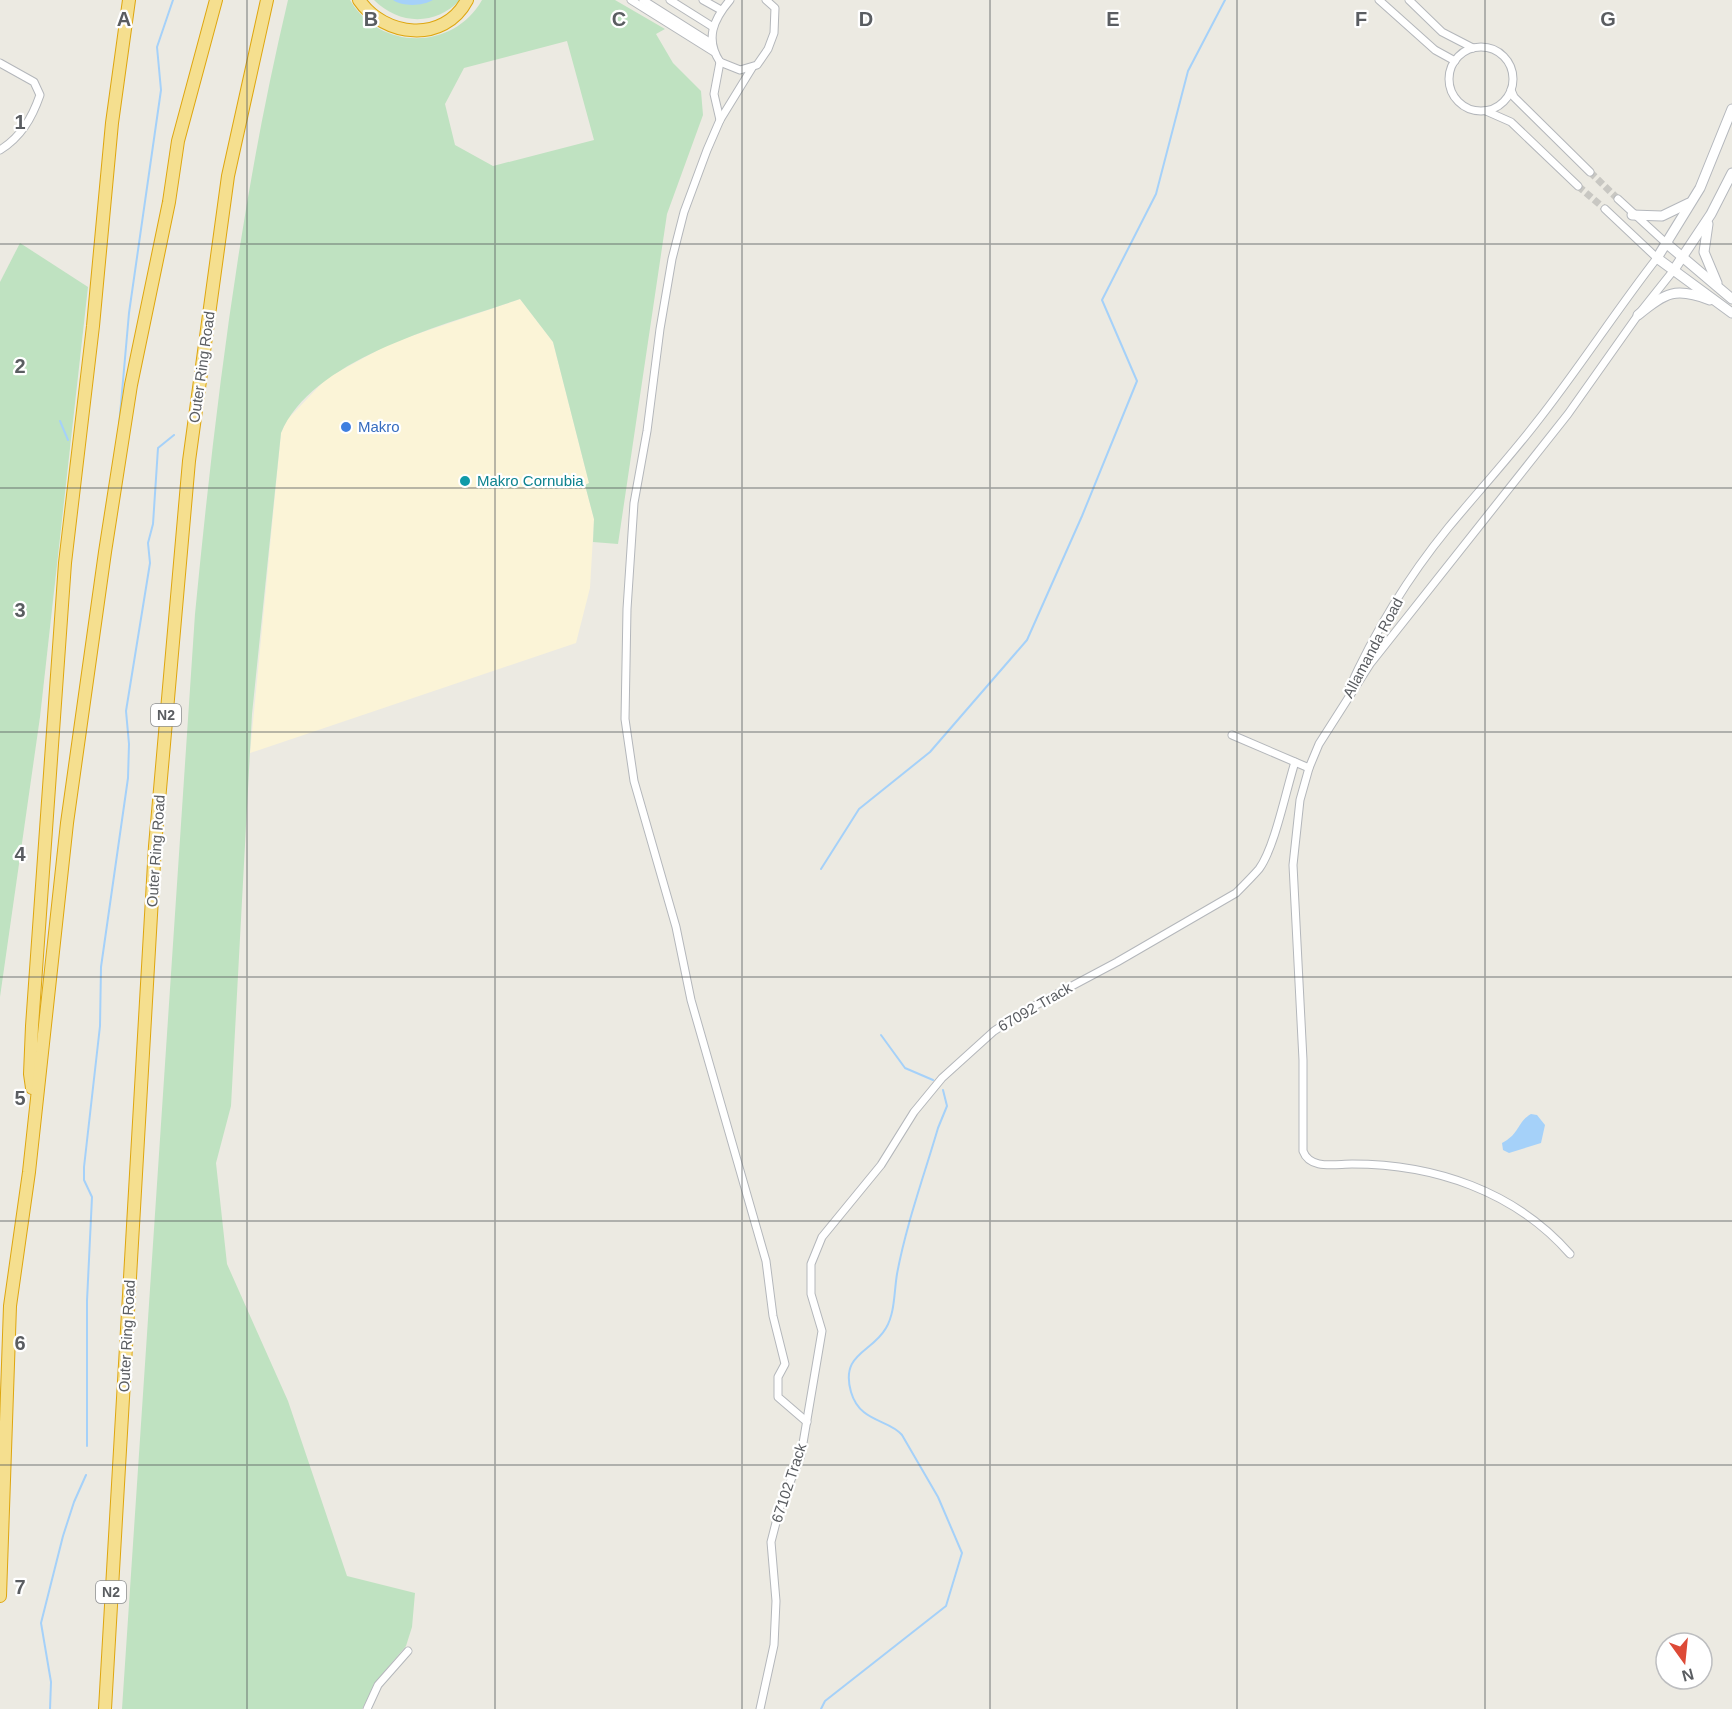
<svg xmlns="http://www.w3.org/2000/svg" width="1732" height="1709" viewBox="0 0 1732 1709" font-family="Arial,sans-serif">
	<rect width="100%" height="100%" fill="#eceae2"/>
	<path fill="#fbf4d7" d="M520,299L553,342L589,483L585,485L594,519L590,588L576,643L250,753L281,433L287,420L327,378L391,343Z"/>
	<g fill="#bfe2c1" fill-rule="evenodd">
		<path d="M288,0H350C380,51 453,51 482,0H615L665,29L656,34L673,63L701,91L703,115L667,214L618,544L593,542L594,519L585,485L589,483L553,342L520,299C448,324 313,357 281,433L252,714L231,1106L216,1163L227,1264L288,1401L347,1576L415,1593L412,1627L406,1646L378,1679L362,1709H122L195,614C215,408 240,202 288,0ZM567,41L594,140L493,166L455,145L445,104L464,68Z"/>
		<path d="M374,0H460C435,26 399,25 374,0Z"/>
		<path d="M20,243L88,287L40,717L0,997V282Z"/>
	</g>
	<g fill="#a5d1f9">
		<path d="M393,0H433C423,6 403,7 393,0Z"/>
		<path d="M1531,1114L1537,1115L1545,1125L1541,1143L1509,1153L1503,1150L1502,1143C1520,1134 1517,1122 1531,1114Z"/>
	</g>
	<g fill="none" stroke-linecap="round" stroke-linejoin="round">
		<g stroke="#a5d1f9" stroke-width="2">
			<path d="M60,421L68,440"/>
			<path d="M119,426L129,313L161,90L157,47L173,0"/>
			<path d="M821,869L859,809L930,752L1027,640L1082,516L1137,381L1102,300L1156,194L1188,71L1225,0"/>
			<path d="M881,1035L905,1068L933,1080"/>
			<path d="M87,1446V1301L92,1197L84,1180V1167L100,1026L101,967L128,778L129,744L126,711L150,563L148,543L153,524L158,448L174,435"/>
			<path d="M50,1709L51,1682L41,1623L63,1536L74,1502L86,1475"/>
			<path d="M821,1709L825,1701L946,1606L962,1553L938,1497L902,1435C889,1419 860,1423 851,1392C840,1353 872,1353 886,1328C895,1313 894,1292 897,1274C906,1225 924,1176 938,1128L947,1106L943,1090"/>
		</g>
		<g stroke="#c8c7c2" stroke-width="7" stroke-dasharray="7 3.5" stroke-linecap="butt">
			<path d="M1590,172L1618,199"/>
			<path d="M1578,186L1605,209"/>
		</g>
		<g stroke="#b4b7bb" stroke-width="9">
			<g id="street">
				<path d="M631,0L714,52"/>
				<path d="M643,0L711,43"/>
				<path d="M670,0L713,27"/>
				<path d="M703,0L721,10"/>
				<path d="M730,0C713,20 705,39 720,62L740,70L757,65L768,49L774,33L775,8L766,0"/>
				<path d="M1379,0L1435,50L1455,61"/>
				<path d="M1409,0L1442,32L1473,48"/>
				<circle cx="1481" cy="79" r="32"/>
				<path d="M0,63L34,82L40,95C32,118 21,137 0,150"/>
				<path d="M752,68L720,120L707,150L684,212L672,259L660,329L647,431L634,503L627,609L625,719L634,781L676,927L691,1000L766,1261L773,1316L785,1364L778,1377V1397L807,1422"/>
				<path d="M1511,90L1514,97L1590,172"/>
				<path d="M1486,111L1511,122L1578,186"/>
				<path d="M720,120L714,94L720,62"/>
				<path d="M1618,199L1667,244"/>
				<path d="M1348,691C1374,633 1408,577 1448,528C1477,493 1508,459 1536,423C1578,370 1615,312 1657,258L1605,209"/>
				<path d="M1232,735L1309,768"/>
				<path d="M1570,1254C1515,1191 1434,1164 1352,1164C1335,1164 1310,1170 1303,1151V1060L1293,865L1300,800L1309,768L1319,744L1370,664L1568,414L1638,315L1673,271"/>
				<path d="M367,1709L378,1685L408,1651"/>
				<path d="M760,1709L774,1645L776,1601L771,1542L780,1507L801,1455L822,1331L811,1294V1264L822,1237L881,1165L914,1112L942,1078L994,1031L1023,1012L1117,962L1236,893C1244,885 1252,877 1259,869C1275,847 1286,790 1295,762"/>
			</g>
		</g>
		<g stroke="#b5b8bd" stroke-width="11">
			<g id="secondary">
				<path d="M1732,109L1700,188L1657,258L1732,313"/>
				<path d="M1632,215L1662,216L1689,203"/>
				<path d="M1708,224L1704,252L1717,283"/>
				<path d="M1667,244L1732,299"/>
				<path d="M1673,271L1711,214L1732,173"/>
				<path d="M1638,315C1666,292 1676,287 1710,300"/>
			</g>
		</g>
		<g stroke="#dea60f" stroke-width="14">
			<g id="highway">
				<path d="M359,0C384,37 444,44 467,0"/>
				<path d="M32,1088L30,1074L32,1026L65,563L93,326L112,123L129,0"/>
				<path d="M0,1596L10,1306L29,1172L67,823L105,552L131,385L169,202L178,141L216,0"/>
				<path d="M105,1709L155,846L189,461L228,176L267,0"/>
			</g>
		</g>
		<use href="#street" stroke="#fff" stroke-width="7"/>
		<use href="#secondary" stroke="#fff" stroke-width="9"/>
		<use href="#highway" stroke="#f5df8f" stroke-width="12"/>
	</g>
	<path fill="none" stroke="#5a5d61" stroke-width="1.5" stroke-opacity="0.55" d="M247,0V1709M495,0V1709M742,0V1709M990,0V1709M1237,0V1709M1485,0V1709M0,244H1732M0,488H1732M0,732H1732M0,977H1732M0,1221H1732M0,1465H1732"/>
	<circle fill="#3f7fe0" stroke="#fff" stroke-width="2" cx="346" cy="427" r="6"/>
	<circle fill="#0f9aa8" stroke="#fff" stroke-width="2" cx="465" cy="481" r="6"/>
	<g text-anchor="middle" stroke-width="4.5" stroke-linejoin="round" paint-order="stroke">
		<g fill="#fff" stroke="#8c8e90" stroke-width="1.5">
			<rect x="151" y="704" width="30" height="22" rx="4.5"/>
			<rect x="96" y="1581" width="30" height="22" rx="4.5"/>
		</g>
		<g font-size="14" font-weight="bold" fill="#5a5d61">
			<text x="166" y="720">N2</text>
			<text x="111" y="1597">N2</text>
		</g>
		<g font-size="15" fill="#5a5d61" stroke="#fff">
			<text transform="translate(202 367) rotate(-82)" y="5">Outer Ring Road</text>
			<text transform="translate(1373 648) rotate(-62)" y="5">Allamanda Road</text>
			<text transform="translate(156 851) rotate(-86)" y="5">Outer Ring Road</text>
			<text transform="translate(1035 1007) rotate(-30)" y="5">67092 Track</text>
			<text transform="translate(127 1336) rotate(-87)" y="5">Outer Ring Road</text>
			<text transform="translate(789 1483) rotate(-72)" y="5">67102 Track</text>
		</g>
		<g font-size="15" fill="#366cbe" stroke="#fff" text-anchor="start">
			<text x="358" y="432">Makro</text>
		</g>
		<g font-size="15" fill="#0d838f" stroke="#fff" text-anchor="start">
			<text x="477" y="486">Makro Cornubia</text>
		</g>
	</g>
	<g font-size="20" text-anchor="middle" font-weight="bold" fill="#5a5d61" stroke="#fff" stroke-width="4.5" stroke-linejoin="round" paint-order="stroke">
		<text x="124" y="26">A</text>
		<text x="371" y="26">B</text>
		<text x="619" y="26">C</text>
		<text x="866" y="26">D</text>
		<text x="1113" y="26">E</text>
		<text x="1361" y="26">F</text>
		<text x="1608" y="26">G</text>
		<text x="20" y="129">1</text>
		<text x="20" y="373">2</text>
		<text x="20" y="617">3</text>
		<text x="20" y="861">4</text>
		<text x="20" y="1105">5</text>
		<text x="20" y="1350">6</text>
		<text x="20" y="1594">7</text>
	</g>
	<g transform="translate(1684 1661) rotate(165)"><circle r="28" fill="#ffffff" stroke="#bdbec0" stroke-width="1.5"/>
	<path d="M0-4.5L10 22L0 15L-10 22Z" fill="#dd4a37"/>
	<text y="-9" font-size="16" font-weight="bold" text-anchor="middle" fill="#5a5d61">N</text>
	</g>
</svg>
